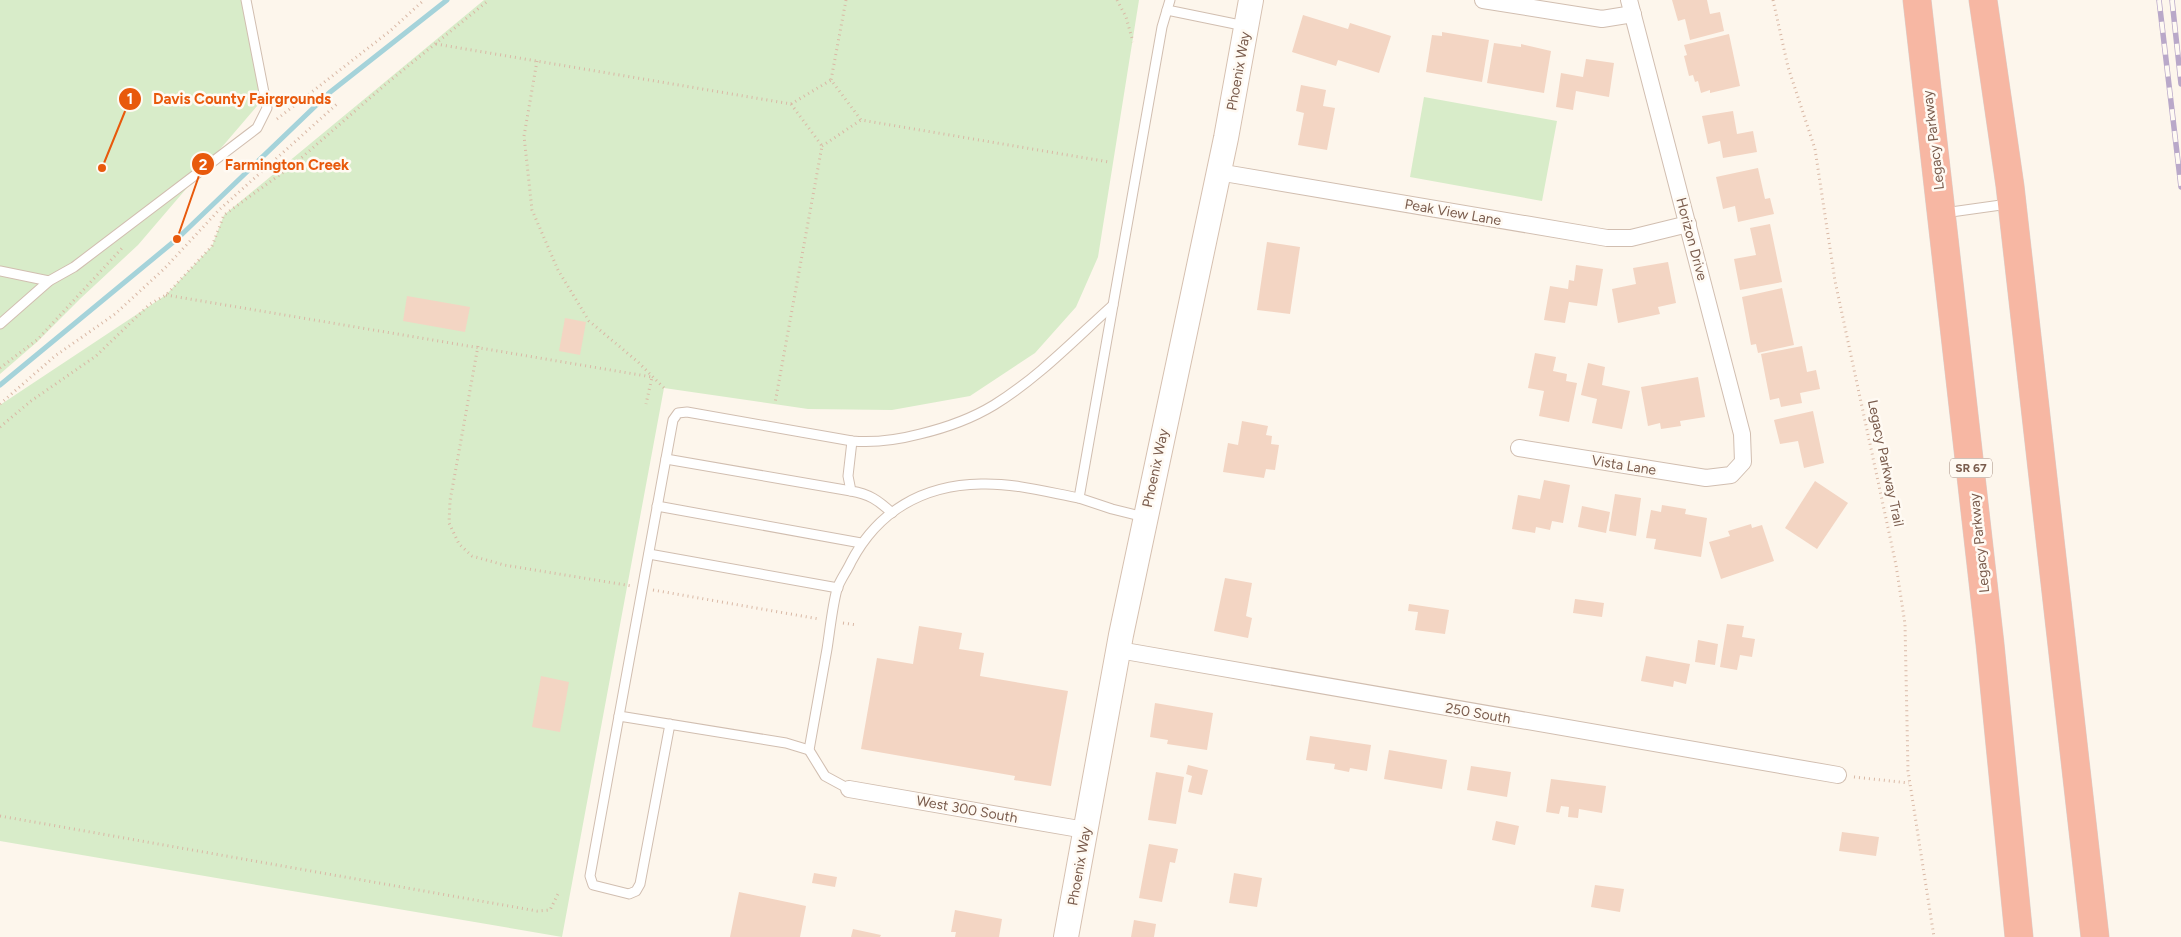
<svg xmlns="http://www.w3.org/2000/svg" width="2181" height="937" viewBox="0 0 2181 937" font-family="Figtree,sans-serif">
	<rect width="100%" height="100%" fill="#fdf6ec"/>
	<g fill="#d8ecc9">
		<path d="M0,0H250L269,92L138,245L81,298L37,342L0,374Z"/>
		<path d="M484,0H1139L1098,257L1076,307L1035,353L970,396L892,410L808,409L664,388L562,937L0,841V405L166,295L212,246L224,215Z"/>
		<path d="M1424,97L1557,121L1542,201L1410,177Z"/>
	</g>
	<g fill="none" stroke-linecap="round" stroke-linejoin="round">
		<path stroke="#a5d3da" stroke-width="5" d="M0,385L177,239L329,93L447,0"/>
	</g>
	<g fill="#f3d5c3">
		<path d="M1672,0H1707L1710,14L1720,12L1724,31L1690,40L1685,19L1678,21Z"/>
		<path d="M1303,15L1348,29L1350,23L1391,36L1379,73L1338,60L1336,66L1292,52Z"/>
		<path d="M1442,32L1489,40L1482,82L1426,72L1432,35L1442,36Z"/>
		<path d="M1729,34L1740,86L1710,93V90L1701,93L1698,81L1695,82L1693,75L1689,76L1684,56L1687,55L1684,45Z"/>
		<path d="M1494,43L1521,47V44L1551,51L1544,93L1487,83Z"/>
		<path d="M1586,59L1614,63L1609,97L1576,91L1573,110L1556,107L1561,73L1583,77Z"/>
		<path d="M1301,85L1326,90L1323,106L1335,108L1327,150L1298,145L1304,113L1296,111Z"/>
		<path d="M1733,111L1737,134L1753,131L1757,152L1723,158L1720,141L1708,144L1702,116Z"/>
		<path d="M1758,168L1765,199L1770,198L1774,214L1738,222L1735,206L1723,209L1716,177Z"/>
		<path d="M1770,224L1782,282L1740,290L1734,259L1756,255L1750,228Z"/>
		<path d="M1267,242L1300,247L1290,314L1257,310Z"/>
		<path d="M1668,262L1676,303L1658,307L1660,314L1618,323L1612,289L1636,284L1633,268Z"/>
		<path d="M1576,265L1603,269L1597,306L1569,302L1565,323L1544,320L1550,286L1568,289L1569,280L1574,281Z"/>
		<path d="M1782,288L1794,345L1758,353L1756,344L1751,345L1742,297Z"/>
		<path d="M407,296L470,307L465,332L403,321Z"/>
		<path d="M565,318L586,322L580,355L559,351Z"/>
		<path d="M1802,346L1807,372L1816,370L1820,389L1800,393L1802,403L1781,407L1779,398L1770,400L1761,354Z"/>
		<path d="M1535,353L1556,357L1553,371L1567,374L1566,381L1577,383L1569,422L1539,416L1544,391L1528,388Z"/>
		<path d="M1588,363L1605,367L1602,385L1630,391L1622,429L1592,423L1597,399L1581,395Z"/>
		<path d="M1698,377L1705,417L1680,421L1681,426L1661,429L1660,423L1648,426L1641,387Z"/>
		<path d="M1813,411L1824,463L1804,468L1798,441L1780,444L1774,420Z"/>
		<path d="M1242,421L1268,426L1266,435L1272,436L1271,444L1279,445L1275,470L1266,469L1264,478L1223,472L1228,443L1238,445Z"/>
		<path d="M1544,480L1570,485L1563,523L1552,521L1550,530L1536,527L1535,533L1512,529L1518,495L1540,499Z"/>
		<path d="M1815,481L1848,503L1817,549L1785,528Z"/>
		<path d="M1615,494L1641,498L1636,536L1609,531Z"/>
		<path d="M1662,505L1686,509L1685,514L1707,518L1701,557L1654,549L1656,539L1646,538L1651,510L1661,512Z"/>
		<path d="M1582,506L1610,512L1606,533L1578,527Z"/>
		<path d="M1751,524L1752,528L1762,525L1774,561L1721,579L1709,542L1730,536L1728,531Z"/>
		<path d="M1225,578L1252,583L1246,616L1252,618L1248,638L1214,631Z"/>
		<path d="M1575,599L1604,603L1602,617L1573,613Z"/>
		<path d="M1409,604L1449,610L1445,634L1415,630L1418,612L1408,611Z"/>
		<path d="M1727,624L1744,626L1742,637L1755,639L1752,657L1740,655L1737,670L1720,667Z"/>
		<path d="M919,626L962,633L959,649L984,653L980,676L1068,691L1051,786L1014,780L1015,776L861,749L877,658L913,664Z"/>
		<path d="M1698,640L1718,644L1715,665L1695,662Z"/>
		<path d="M1646,656L1690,664L1686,684L1674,681L1673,687L1641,681Z"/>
		<path d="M541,676L569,682L560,732L532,727Z"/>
		<path d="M1155,703L1213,713L1207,750L1167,744L1168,740L1150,737Z"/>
		<path d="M1310,736L1371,745L1367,771L1350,768L1349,772L1334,769L1335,764L1306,760Z"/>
		<path d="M1389,750L1447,760L1442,789L1384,779Z"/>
		<path d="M1188,765L1208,770L1202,795L1188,792L1192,776L1186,774Z"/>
		<path d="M1471,766L1511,772L1507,797L1467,790Z"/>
		<path d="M1156,772L1184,777L1176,824L1148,820Z"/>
		<path d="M1551,779L1606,786L1602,813L1579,809L1578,818L1568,817L1569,807L1561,806L1559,814L1546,812Z"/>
		<path d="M1496,821L1519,826L1515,845L1492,840Z"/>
		<path d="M1842,832L1879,837L1876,856L1839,851Z"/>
		<path d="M1149,844L1178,849L1175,863L1170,862L1162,902L1139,898Z"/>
		<path d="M814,873L837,877L835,887L812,883Z"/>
		<path d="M1234,873L1262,878L1257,907L1229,903Z"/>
		<path d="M1595,885L1624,889L1620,912L1591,907Z"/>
		<path d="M739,892L806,906L800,937H730Z"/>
		<path d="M955,910L1002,919L999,937H955L956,932H951Z"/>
		<path d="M1134,920L1156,924L1154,937H1131Z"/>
		<path d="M853,929L881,935L880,937H851Z"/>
	</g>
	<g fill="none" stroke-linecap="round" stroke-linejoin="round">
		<g stroke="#d1beb0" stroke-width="11">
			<g id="lane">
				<path d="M1167,10L1245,26"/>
				<path d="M1944,213L2008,204"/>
				<path d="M0,271L49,281"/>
				<path d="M0,324L49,281L74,267L257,128L267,108L246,0"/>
				<path d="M852,441L848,476L851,491C869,494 878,500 892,513"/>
				<path d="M666,459L851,491"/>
				<path d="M657,506L861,543"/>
				<path d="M1144,517L1112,509L1079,498L1162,27L1170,0"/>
				<path d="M649,554L838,588"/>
				<path d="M619,716L673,420L678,413L687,412L852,441C875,443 897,440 920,434C945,428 971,419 994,405C1038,378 1075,339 1113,305"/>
				<path d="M670,724L640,884L636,891L629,894L593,885L590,876L619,716L786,743L809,750"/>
				<path d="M849,789L825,776L809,750C815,717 821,683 827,649C830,630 832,608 837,589C840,580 847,571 851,562C878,511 923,485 981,484C1014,483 1047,492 1079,498"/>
			</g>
		</g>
		<g stroke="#d1beb0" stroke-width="18">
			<g id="street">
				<path d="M1483,0L1602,19L1633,14"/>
				<path d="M1218,172L1607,238H1631L1688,224"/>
				<path d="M1519,448L1706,478L1731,475L1743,462L1742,434L1629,0"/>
				<path d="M1119,650L1838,775"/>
				<path d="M849,789L1085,830"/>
			</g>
		</g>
		<g stroke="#d6c0b0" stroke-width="26">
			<path id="secondary" d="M1066,937L1121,635L1226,138L1251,0"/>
		</g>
		<g stroke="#dad1cd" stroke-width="29">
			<g id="highway">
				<path d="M1917,0L1990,644L2019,937"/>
				<path d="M1983,0L2010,186L2095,937"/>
			</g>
		</g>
		<g stroke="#d9b8a5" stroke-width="3" stroke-dasharray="1 4" stroke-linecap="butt">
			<path d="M846,0L831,80L861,120L1109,162"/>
			<path d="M1117,0L1126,17L1133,42"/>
			<path d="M1773,0L1788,67L1815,149L1835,281L1896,565L1905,624L1908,771L1934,937"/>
			<path d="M436,44L791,104L822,146L775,403"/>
			<path d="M537,61L524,136L532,210L558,270L589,321L638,362L664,388"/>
			<path d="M791,104L831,80"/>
			<path d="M277,119L390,31L424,0"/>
			<path d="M822,146L861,120"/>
			<path d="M166,295L652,377L646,404"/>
			<path d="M478,346L450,501L449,523L459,544L472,556L504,565L632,586"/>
			<path d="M0,368L38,339L124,246"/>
			<path d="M0,404L55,356L115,314L164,269L219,210L337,104"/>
			<path d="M0,427L31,401L96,356L150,304L166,295L212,246L224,215L292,166L386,84L489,0"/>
			<path d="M653,590L819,619"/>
			<path d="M843,623L857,625"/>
			<path d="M1854,777L1909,783"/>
			<path d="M0,816L537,911L550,910L558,894"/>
		</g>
		<use href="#lane" stroke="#fff" stroke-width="9"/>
		<use href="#street" stroke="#fff" stroke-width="16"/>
		<use href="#secondary" stroke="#fff" stroke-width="24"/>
		<use href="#highway" stroke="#f7b7a3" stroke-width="28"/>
		<g stroke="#b9a8c9" stroke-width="5.5">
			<g id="rail">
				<path d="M2159,0L2181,187"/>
				<path d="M2172,0L2181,84"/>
			</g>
		</g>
		<use href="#rail" stroke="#fffaf3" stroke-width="4" stroke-dasharray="11" stroke-linecap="butt"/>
	</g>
	<g text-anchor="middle" stroke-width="5" stroke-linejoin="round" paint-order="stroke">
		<rect fill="#fffaf3" stroke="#a28b7f" stroke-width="1" x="1950" y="458.5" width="42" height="19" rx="4"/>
		<g font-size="12" font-weight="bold" fill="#7a5c4d">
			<text x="1971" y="472">SR 67</text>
		</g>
		<g font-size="14" fill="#7a5c4d" stroke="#fffaf3">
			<text transform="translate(1238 71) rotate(-80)" y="5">Phoenix Way</text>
			<text transform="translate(1933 140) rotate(-97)" y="5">Legacy Parkway</text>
			<text transform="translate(1453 212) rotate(10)" y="5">Peak View Lane</text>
			<text transform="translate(1692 239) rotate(75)" y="5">Horizon Drive</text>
			<text transform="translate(1886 463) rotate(78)" y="5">Legacy Parkway Trail</text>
			<text transform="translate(1624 465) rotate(9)" y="5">Vista Lane</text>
			<text transform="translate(1155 468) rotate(-78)" y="5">Phoenix Way</text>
			<text transform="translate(1979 543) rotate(-96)" y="5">Legacy Parkway</text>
			<text transform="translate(1478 713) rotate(10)" y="5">250 South</text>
			<text transform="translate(967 809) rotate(10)" y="5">West 300 South</text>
			<text transform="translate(1079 866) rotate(-80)" y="5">Phoenix Way</text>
		</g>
	</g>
	<path fill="none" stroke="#e8590c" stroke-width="2" d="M102 168L130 99M177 239L203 164"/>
	<g fill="#e8590c" stroke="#fffaf3" stroke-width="2">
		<circle cx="102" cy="168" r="5"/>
		<circle cx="177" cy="239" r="5"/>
		<circle cx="130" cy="99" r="12"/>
		<circle cx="203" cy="164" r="12"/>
	</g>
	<g font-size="15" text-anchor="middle" font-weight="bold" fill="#fff">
		<text x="130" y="104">1</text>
		<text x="203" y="170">2</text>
	</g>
	<g font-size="15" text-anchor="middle" font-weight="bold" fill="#e8590c" stroke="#fffaf3" stroke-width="5" stroke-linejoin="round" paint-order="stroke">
		<text x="242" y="104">Davis County Fairgrounds</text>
		<text x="287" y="170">Farmington Creek</text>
	</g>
</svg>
